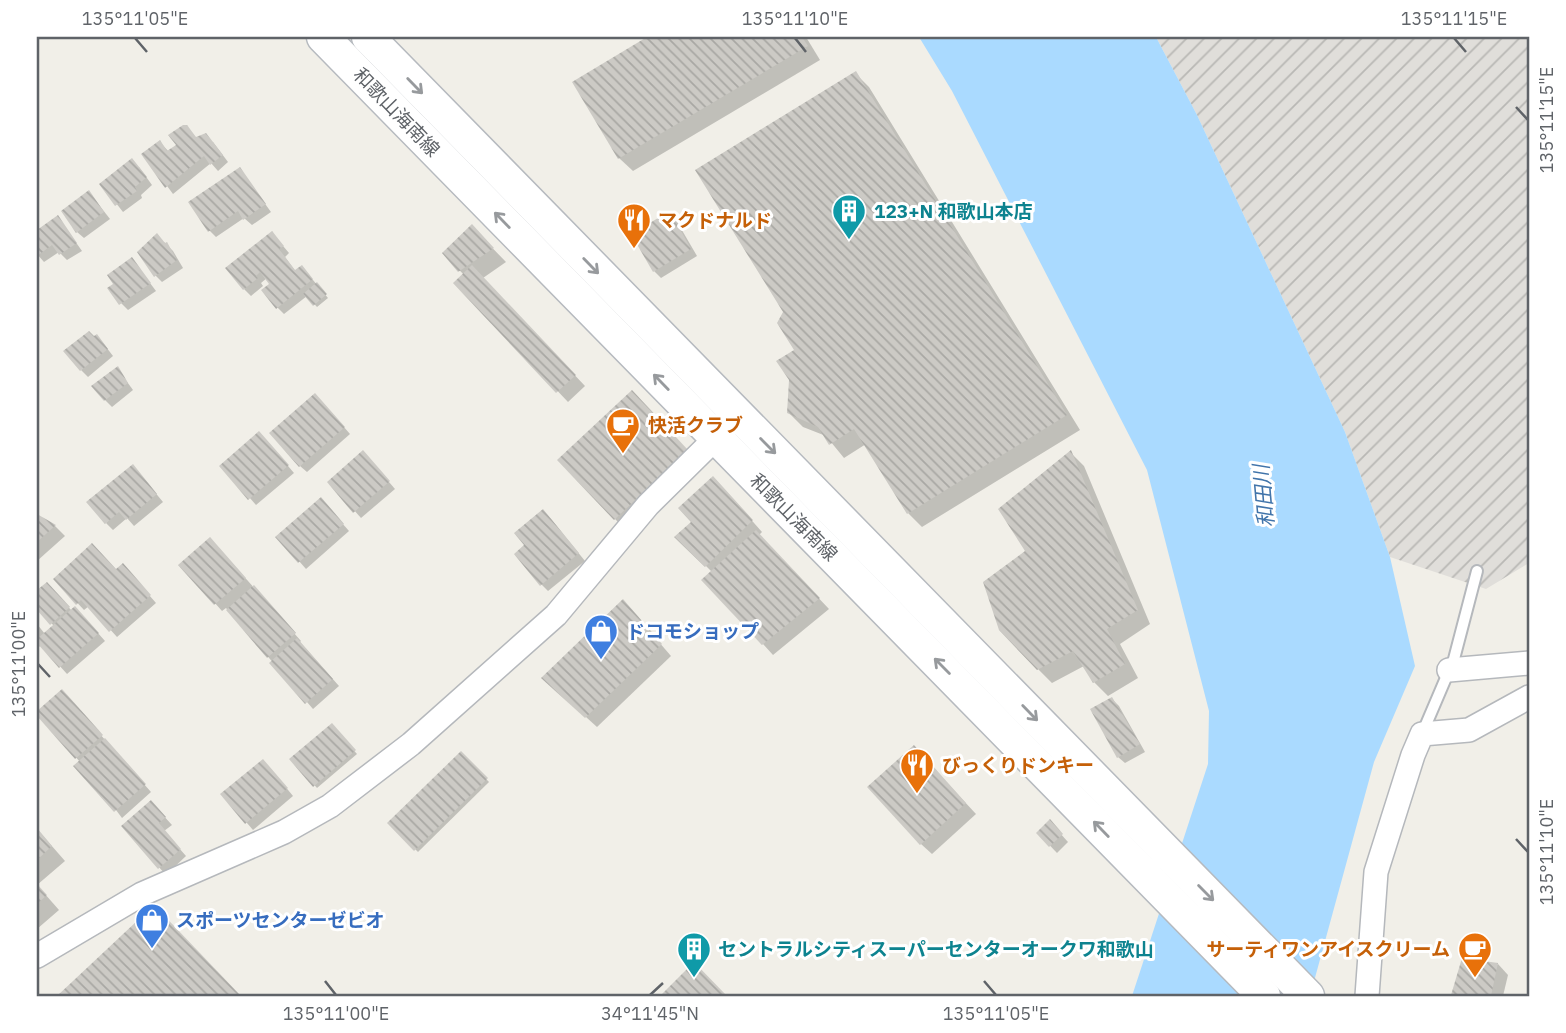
<svg xmlns="http://www.w3.org/2000/svg" width="1566" height="1033" viewBox="0 0 1566 1033" font-family="'IBM Plex Sans','Noto Sans JP',sans-serif">
	<defs>
		<pattern id="industrial-furrows" width="10" height="10" patternUnits="userSpaceOnUse" patternTransform="scale(1.75)"><rect width="10" height="10" fill="#e0deda"/><path d="M-1 1l2-2M0 10L10 0M9 11l2-2" fill="none" stroke="#b9b8b5"/></pattern>
		<pattern id="building-back-hatch" width="6" height="6" patternUnits="userSpaceOnUse" patternTransform="scale(1.75)"><rect width="6" height="6" fill="#cccac5"/><path d="M-1 5l2 2M0 0l6 6M5-1l2 2" fill="none" stroke="#a9a8a4"/></pattern>
	</defs>
	<rect width="100%" height="100%" fill="#f1efe8"/>
	<path fill="url(#industrial-furrows)" d="M1156,37H1529V563L1486,589L1390,557L1345,432L1197,115Z"/>
	<path fill="#aadaff" d="M919,37H1156L1197,115L1345,432L1390,557L1415,666L1374,762L1310,996H1132L1208,764L1209,711L1147,470L952,91Z"/>
	<g fill="#0003">
		<path d="M650,37H806L820,60L633,171L619,158L575,82Z"/>
		<path d="M855,73L869,87L1080,430L922,527L908,513L866,444L844,458L826,436L803,427L788,412L797,350L785,312Z"/>
		<path d="M196,138L213,142L228,162L218,171L211,163L173,194L144,155L160,142L169,152L178,145Z"/>
		<path d="M139,167L152,185L141,195L142,198L123,212L101,184Z"/>
		<path d="M240,169L271,212L252,225L244,218L216,237L209,230Z"/>
		<path d="M89,192L110,219L84,238L77,232Z"/>
		<path d="M669,213L676,220L697,256L661,278L654,271Z"/>
		<path d="M58,217L82,251L67,260L59,252L44,262L37,254V232Z"/>
		<path d="M472,227L506,262L483,278L585,386L568,402L455,283L464,275L444,254Z"/>
		<path d="M278,240L289,253L285,257L296,272L308,274L328,298L317,307L307,296L284,314L277,307L272,284L267,278L261,283L263,286L251,296L244,289Z"/>
		<path d="M164,242L173,251L183,268L162,282L155,275Z"/>
		<path d="M132,259L156,291L128,310L121,303L115,284Z"/>
		<path d="M103,343L113,356L88,377L81,370Z"/>
		<path d="M117,368L133,390L112,407L105,400Z"/>
		<path d="M322,402L350,434L307,472L300,466Z"/>
		<path d="M642,403L697,462L625,529L615,519Z"/>
		<path d="M266,440L294,473L256,505L222,466Z"/>
		<path d="M1070,452L1084,466L1150,624L1120,644L1138,678L1108,696L1094,682L1084,666L1052,683L1038,669L1028,551Z"/>
		<path d="M370,460L395,489L361,518L329,482Z"/>
		<path d="M139,473L163,502L134,526L127,518L113,530L106,523Z"/>
		<path d="M724,489L762,532L759,535L829,609L773,655L763,644L712,572L677,537Z"/>
		<path d="M327,506L349,531L306,569L278,537Z"/>
		<path d="M37,516L55,526L65,536L37,561Z"/>
		<path d="M550,518L585,561L548,591L541,584L526,546Z"/>
		<path d="M217,546L301,641L300,642L339,686L313,709L226,608L222,611L181,565Z"/>
		<path d="M116,572H129L156,603L117,637L89,606L84,610L55,579Z"/>
		<path d="M47,584L72,611L82,615L105,641L67,674L41,645L37,649V624L45,634L54,626L37,608V593Z"/>
		<path d="M633,612L671,656L597,727L554,688Z"/>
		<path d="M62,691L151,792L122,818L80,762L37,713Z"/>
		<path d="M1112,699L1119,706L1145,752L1125,763L1118,757Z"/>
		<path d="M332,725L357,754L317,788L292,759Z"/>
		<path d="M461,753L489,782L418,852L389,823Z"/>
		<path d="M924,758L976,814L932,854L921,844Z"/>
		<path d="M270,768L293,796L253,830L222,794Z"/>
		<path d="M151,802L172,825L164,831L186,856L166,875L123,827Z"/>
		<path d="M1050,822L1068,842L1057,853L1038,833Z"/>
		<path d="M37,829L65,861L37,885L59,910L37,929Z"/>
		<path d="M154,907L239,996H60Z"/>
		<path d="M1498,964L1508,975L1503,996L1453,995Z"/>
	</g>
	<g fill="url(#building-back-hatch)">
		<path d="M647,37H802L808,46L618,159L572,82Z"/>
		<path d="M856,71L1067,415L907,514L854,429L829,445L818,427L787,413L789,380L776,361L794,350L777,323L783,312L695,170Z"/>
		<path d="M183,125H187L196,137L206,133L223,155L210,165L204,156L165,188L141,154L160,140L167,151L176,145L168,135Z"/>
		<path d="M132,158L147,177L135,187L137,191L115,206L99,184Z"/>
		<path d="M240,167L266,204L243,220L238,211L208,232L188,202Z"/>
		<path d="M89,190L104,212L76,233L61,211Z"/>
		<path d="M670,211L691,249L653,272L631,234Z"/>
		<path d="M58,215L77,243L59,255L52,245L37,256V230Z"/>
		<path d="M472,224L494,248L458,272L442,253Z"/>
		<path d="M272,231L284,246L279,249L295,270L302,265L313,279L276,309L261,290L269,284L260,272L256,276L258,278L243,290L225,268Z"/>
		<path d="M157,233L165,243L167,242L177,260L154,277L137,252Z"/>
		<path d="M132,257L151,283L119,305L107,288L113,284L107,275Z"/>
		<path d="M472,265L576,375L556,393L453,283Z"/>
		<path d="M317,282L327,294L313,306L303,294Z"/>
		<path d="M89,331L94,336L97,334L108,349L80,371L63,351Z"/>
		<path d="M118,366L128,383L104,401L91,386Z"/>
		<path d="M632,390L688,450L614,520L557,460Z"/>
		<path d="M315,393L345,427L299,467L269,433Z"/>
		<path d="M259,431L289,465L248,500L219,466Z"/>
		<path d="M363,450L390,481L353,513L327,482Z"/>
		<path d="M1071,450L1138,610L1107,629L1125,664L1093,683L1073,651L1037,670L999,630L983,582L1025,551L998,509Z"/>
		<path d="M133,464L157,494L126,520L119,512L105,524L86,502Z"/>
		<path d="M713,476L753,520L705,567L674,537L691,522L678,508Z"/>
		<path d="M321,497L344,524L298,563L275,537Z"/>
		<path d="M543,509L579,553L540,586L514,554L524,545L514,533Z"/>
		<path d="M37,514L56,525L37,542Z"/>
		<path d="M756,530L820,598L762,645L701,580Z"/>
		<path d="M210,537L246,578L214,605L178,565Z"/>
		<path d="M92,543L116,569L123,563L151,595L109,632L81,600L76,605L53,579Z"/>
		<path d="M47,582L70,607L50,625L37,610V590Z"/>
		<path d="M254,585L296,633L267,658L226,610Z"/>
		<path d="M623,599L662,644L585,718L541,678Z"/>
		<path d="M75,606L99,633L59,668L37,643V639Z"/>
		<path d="M297,638L333,679L305,704L269,663Z"/>
		<path d="M62,689L103,735L75,759L37,716V711Z"/>
		<path d="M1112,697L1140,744L1117,758L1090,709Z"/>
		<path d="M332,723L356,750L313,787L289,759Z"/>
		<path d="M105,738L146,784L114,812L73,766Z"/>
		<path d="M914,745L966,803L920,845L867,787Z"/>
		<path d="M461,751L488,778L414,851L387,823Z"/>
		<path d="M263,759L288,788L245,824L220,794Z"/>
		<path d="M151,800L166,817L159,823L181,849L158,869L121,826Z"/>
		<path d="M1050,819L1063,834L1049,847L1036,833Z"/>
		<path d="M37,828L52,846L37,860Z"/>
		<path d="M37,884L47,895L37,904Z"/>
		<path d="M154,905L241,996H57Z"/>
		<path d="M1462,958L1498,963L1491,996L1451,995Z"/>
		<path d="M694,962L727,996H660Z"/>
	</g>
	<g fill="none" stroke-linecap="round" stroke-linejoin="round">
		<g stroke="#b5b8bc" stroke-width="14">
			<path id="lane" d="M1422,734L1454,659L1477,571"/>
		</g>
		<g stroke="#b5b8bc" stroke-width="26">
			<g id="street">
				<path d="M1449,670L1529,663"/>
				<path d="M37,956L142,894L284,832L330,806L411,744L556,615L648,505L726,428"/>
				<path d="M1367,996L1376,872L1413,755L1422,734L1469,730L1529,697"/>
			</g>
		</g>
		<g stroke="#b6babf" stroke-width="35">
			<g id="secondary">
				<path d="M323,37L1264,996"/>
				<path d="M368,37L1308,996"/>
			</g>
		</g>
		<use href="#lane" stroke="#fff" stroke-width="10"/>
		<use href="#street" stroke="#fff" stroke-width="23"/>
		<use href="#secondary" stroke="#fff" stroke-width="32"/>
	</g>
	<defs><path id="oneway-shaft" d="M-6 0H5M1.5-3L5.5 0L1.5 3" fill="none" stroke-width="1.6" stroke-linecap="round" stroke-linejoin="round" transform="scale(1.75)"/></defs>
	<g stroke="#979a9d">
		<use href="#oneway-shaft" transform="translate(415 86) rotate(46)"/>
		<use href="#oneway-shaft" transform="translate(502 220) rotate(-134)"/>
		<use href="#oneway-shaft" transform="translate(591 266) rotate(46)"/>
		<use href="#oneway-shaft" transform="translate(661 382) rotate(-134)"/>
		<use href="#oneway-shaft" transform="translate(768 446) rotate(45)"/>
		<use href="#oneway-shaft" transform="translate(942 666) rotate(-135)"/>
		<use href="#oneway-shaft" transform="translate(1030 713) rotate(46)"/>
		<use href="#oneway-shaft" transform="translate(1101 829) rotate(-134)"/>
		<use href="#oneway-shaft" transform="translate(1206 893) rotate(45)"/>
	</g>
	<path fill="none" stroke="#5f6368" stroke-width="2.5" d="M135,38L147,52M795,38L806,52M1454,38L1466,52M1516,107L1528,120M38,664L50,677M1516,839L1528,852M325,981L336,995M984,981L996,995M650,995L663,983"/>
	<defs>
		<g id="building-pin" transform="scale(1.75)"><path d="M0 17L-7.5 6A9.5 9.5 0 1 1 7.5 6Z" fill="#0f9aa8" stroke="#fff"/><path d="M-4-6H4V6H1V3H-1V6H-4ZM-2.5-4.3h1.7v1.8h-1.7ZM.8-4.3h1.7v1.8H.8ZM-2.5-1h1.7V.8h-1.7ZM.8-1h1.7V.8H.8Z" fill="#fff"/></g>
		<g id="restaurant-pin" transform="scale(1.75)"><path d="M0 17L-7.5 6A9.5 9.5 0 1 1 7.5 6Z" fill="#e8710a" stroke="#fff"/><path d="M-5-6h1v4h1v-4h1v4h1v-4h1v5L-1.5 .5V6h-2V.5L-5-1ZM5-6V6H3V1.5H1.5Q1.5-4 5-6Z" fill="#fff"/></g>
		<g id="cafe-pin" transform="scale(1.75)"><path d="M0 17L-7.5 6A9.5 9.5 0 1 1 7.5 6Z" fill="#e8710a" stroke="#fff"/><path d="M-5.5-4.5H6V0H3Q3 3.5 0 3.5H-2.5Q-5.5 3.5-5.5 0ZM3-3.2v2h1.7v-2ZM-6 4.5H4V6H-6Z" fill="#fff"/></g>
		<g id="shop-pin" transform="scale(1.75)"><path d="M0 17L-7.5 6A9.5 9.5 0 1 1 7.5 6Z" fill="#3f7fe0" stroke="#fff"/><path d="M-5-2.5h2.3a2.7 3.5 0 0 1 5.4 0H5L5.5 6h-11ZM-1.5-2.5h3a1.5 2.3 0 0 0-3 0Z" fill="#fff"/></g>
	</defs>
	<g fill-rule="evenodd">
		<use href="#building-pin" x="849" y="211"/>
		<use href="#restaurant-pin" x="634" y="220"/>
		<use href="#cafe-pin" x="623" y="425"/>
		<use href="#shop-pin" x="601" y="631"/>
		<use href="#restaurant-pin" x="917" y="765"/>
		<use href="#shop-pin" x="152" y="920"/>
		<use href="#building-pin" x="694" y="949"/>
		<use href="#cafe-pin" x="1475" y="949"/>
	</g>
	<g text-anchor="middle" stroke-width="6" stroke-linejoin="round" paint-order="stroke">
		<g font-size="19" fill="#5f6368" stroke="#fff">
			<text transform="translate(397 112) rotate(46)" y="7">和歌山海南線</text>
			<text transform="translate(794 517) rotate(45)" y="7">和歌山海南線</text>
		</g>
		<g font-size="19" font-weight="bold" fill="#0d838f" stroke="#fff" text-anchor="start">
			<text x="874" y="218">123+N 和歌山本店</text>
			<text x="718" y="956">セントラルシティスーパーセンターオークワ和歌山</text>
		</g>
		<g font-size="19" font-weight="bold" fill="#c56008" stroke="#fff" text-anchor="start">
			<text x="658" y="227">マクドナルド</text>
			<text x="648" y="432">快活クラブ</text>
			<text x="942" y="772">びっくりドンキー</text>
			<text x="1450" y="956" text-anchor="end">サーティワンアイスクリーム</text>
		</g>
		<g font-size="19" font-weight="bold" fill="#366cbe" stroke="#fff" text-anchor="start">
			<text x="626" y="638">ドコモショップ</text>
			<text x="176" y="927">スポーツセンターゼビオ</text>
		</g>
		<g font-size="21" font-style="italic" fill="#4174aa" stroke="#fff">
			<text transform="translate(1264 496) rotate(-95)" y="7">和田川</text>
		</g>
	</g>
	<rect width="1566" height="1033" fill="none" stroke="#ffffff" stroke-width="77"/>
	<rect x="38" y="38" width="1490" height="957" fill="none" stroke="#5f6368" stroke-width="2.5"/>
	<g font-size="18" text-anchor="middle" fill="#5f6368">
		<text x="135" y="25">135°11'05"E</text>
		<text x="795" y="25">135°11'10"E</text>
		<text x="1454" y="25">135°11'15"E</text>
		<text transform="translate(1547 120) rotate(-90)" y="6">135°11'15"E</text>
		<text transform="translate(19 664) rotate(-90)" y="6">135°11'00"E</text>
		<text transform="translate(1547 852) rotate(-90)" y="6">135°11'10"E</text>
		<text x="336" y="1020">135°11'00"E</text>
		<text x="650" y="1020">34°11'45"N</text>
		<text x="996" y="1020">135°11'05"E</text>
	</g>
</svg>
